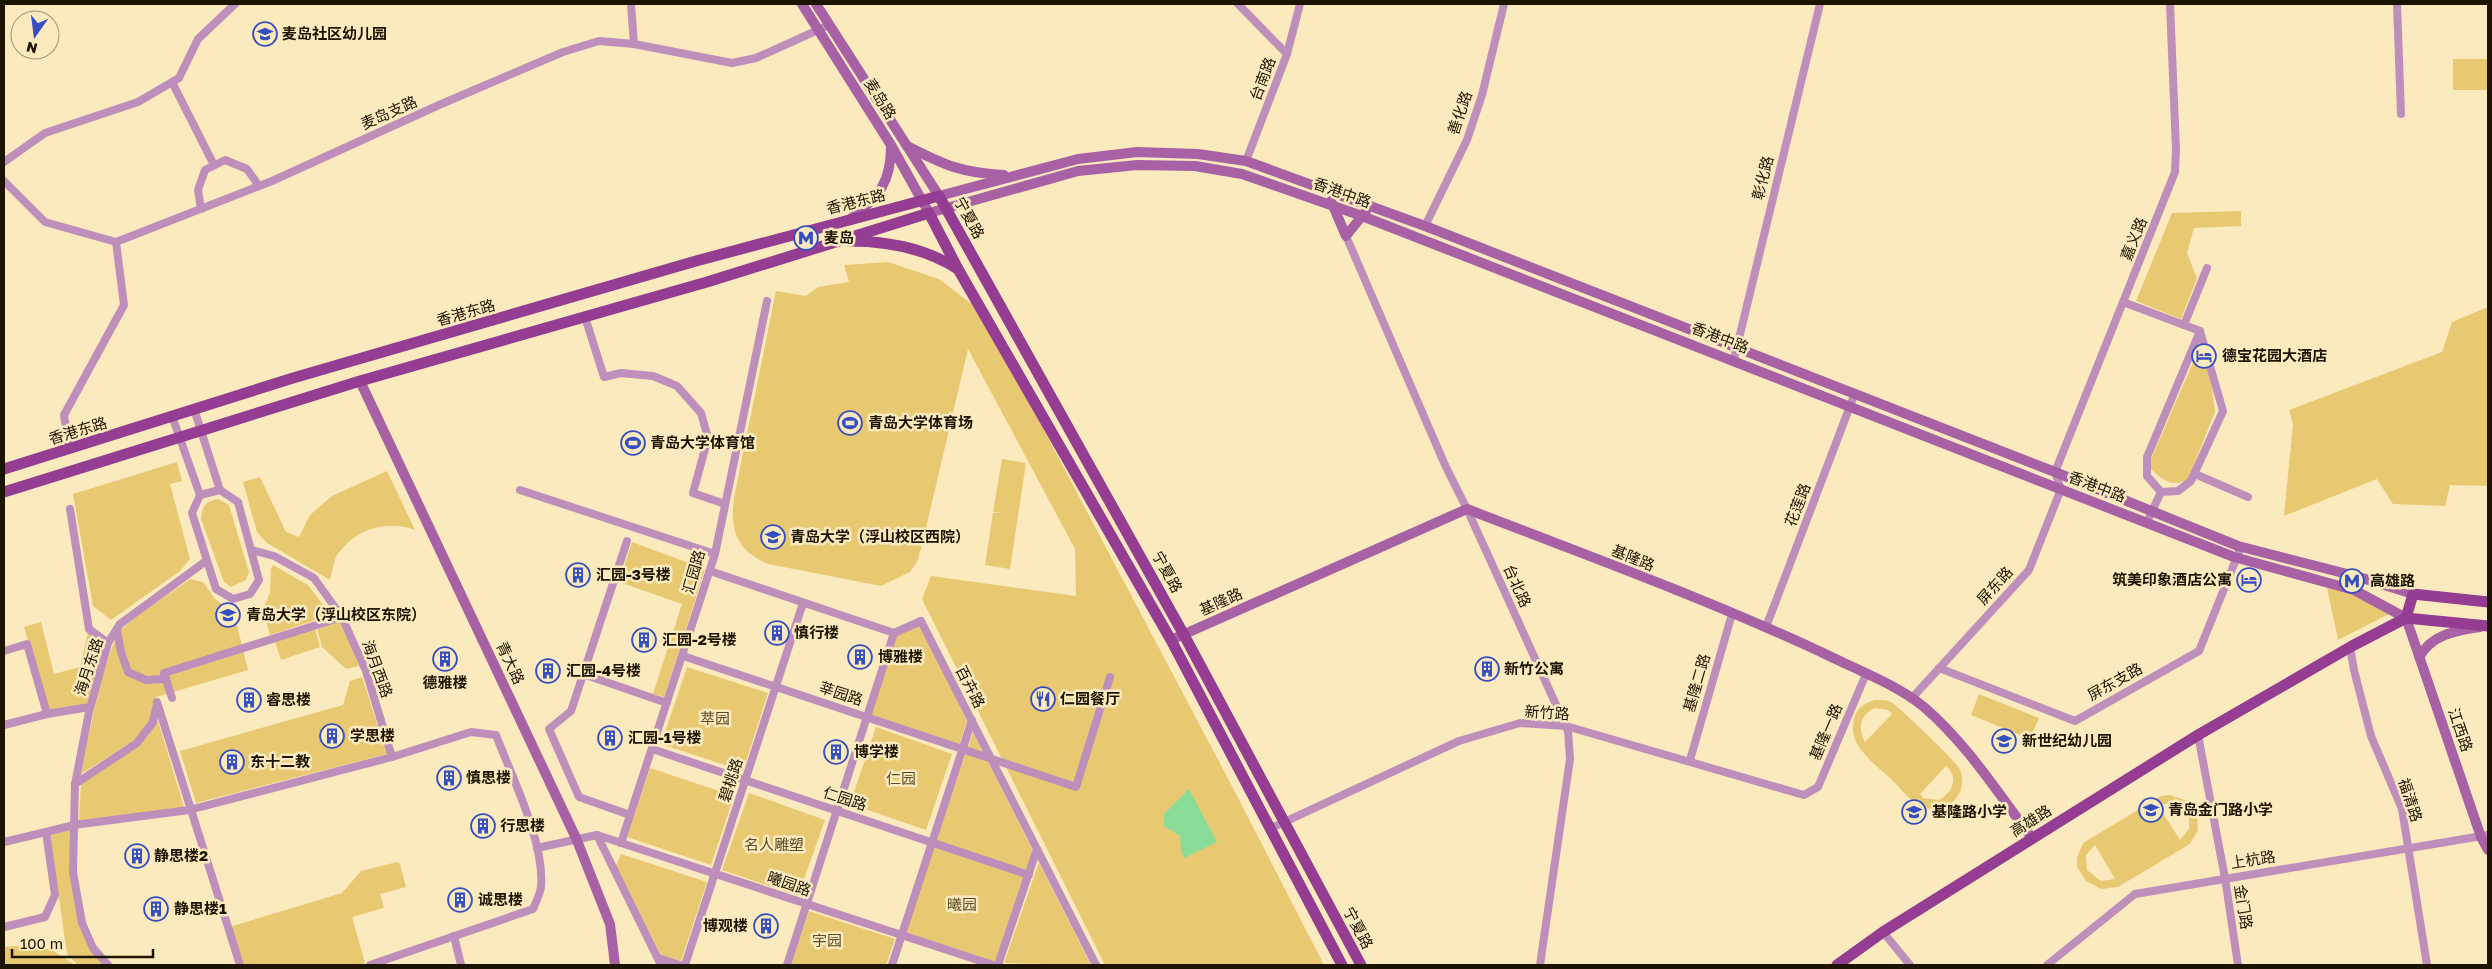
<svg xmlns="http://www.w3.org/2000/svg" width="2492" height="969" viewBox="0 0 2492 969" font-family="'Golos Text','Noto Sans SC',sans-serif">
	<rect width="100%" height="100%" fill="#fbeabe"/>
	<g fill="#e9c872" fill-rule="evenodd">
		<rect x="2453" y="59" width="35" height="31"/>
		<path d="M2241,211V226L2194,228L2187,253L2197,278L2181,319L2136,301L2172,213Z"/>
		<path d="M888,262L939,279L981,311L1233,788L1324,965H1105L922,599L931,576L1076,596L1075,549L968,349L921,549L917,562L910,572L881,586L768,564C736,550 730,531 734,498L776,291L806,296L818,287L849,282L844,265Z"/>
		<path d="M2488,307V486L2450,485L2445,506L2393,504L2377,479L2284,516L2293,424L2289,410L2442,352L2452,322Z"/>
		<path d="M2195,358L2209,363L2215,412L2188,479C2173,488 2163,481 2151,469V459Z"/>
		<path d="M1002,459L1026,463L1010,569L985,565L993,513H1003L993,512Z"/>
		<path d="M177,462L182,481L170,484L190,559L180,571L111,620L93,606L73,494Z"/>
		<path d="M387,471L415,530C385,519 353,530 336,557C333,564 332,573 330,580L267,543L257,532L243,482L260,477L286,532L299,537L310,515L332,496Z"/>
		<path d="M218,499L229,505L249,572L246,580L231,587L224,582L201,519C202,506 205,502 218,499Z"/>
		<path d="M632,542L705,569L664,697L653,694L682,604L619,582Z"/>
		<path d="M273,565L308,585L331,615L270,635L263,609L270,593L271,569Z"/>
		<path d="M190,579L203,582L215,599L234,613L248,670L156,697L151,720L135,740L81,774C87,746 105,645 123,628C143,610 168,595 190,579Z"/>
		<path d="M2327,588L2353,593L2395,611L2338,640Z"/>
		<path d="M341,621L359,666L346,669L322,647L317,629Z"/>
		<path d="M41,622L54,674L80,667L88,632L104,644L87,705L48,711L24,627Z"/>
		<path d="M921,624L967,721L959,745L870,715L897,635Z"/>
		<path d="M315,629L320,647L281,660L275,642Z"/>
		<path d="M687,667L768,693L743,771L661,744Z"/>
		<path d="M362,677L387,754L196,803L180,751L343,705L350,681Z"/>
		<path d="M1979,694L2039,718L2030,739L1971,715Z"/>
		<path d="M1875,700C1880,700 1886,700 1891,702C1896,704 1952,758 1957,765C1972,785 1953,812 1931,809C1915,808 1902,790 1892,780C1874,763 1847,746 1854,719C1857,707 1865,703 1875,700ZM1875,708L1888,710L1892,714L1865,742C1858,728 1859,715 1875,708ZM1946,766C1959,778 1953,792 1939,800L1923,798L1920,794Z"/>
		<path d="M158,721L184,807L79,821L81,783L140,744Z"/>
		<path d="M876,727L952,754L926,830L850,804Z"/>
		<path d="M973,732L1033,851L995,963L905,933Z"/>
		<path d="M650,768L734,796L711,865L627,837Z"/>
		<path d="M749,793L825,820L798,896L722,870Z"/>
		<path d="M2169,795L2188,801L2197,813L2198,830L2190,844L2118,887L2101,889L2086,881L2077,867V858L2083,843L2161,796ZM2164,804C2180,802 2192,811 2189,829L2180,840L2159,807ZM2095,845L2115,879L2101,881L2087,870L2086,855Z"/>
		<path d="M70,830C70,879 70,925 104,965H78L67,954L50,835Z"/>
		<path d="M621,854L707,882L681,961L661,955L616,865Z"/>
		<path d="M397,862L400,864L406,887L380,894L384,908L352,917L365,963L359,965H242L229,927L342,893L361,871Z"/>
		<path d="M1039,862L1091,965L1004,963Z"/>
		<path d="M809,911L895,939L886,965H791Z"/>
		<path d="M26,945L52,950L75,965H4V947Z"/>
	</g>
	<path fill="#89dc97" d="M1189,789L1217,842L1184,858L1181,849L1180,836L1164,826V814Z"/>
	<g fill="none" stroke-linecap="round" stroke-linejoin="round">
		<g stroke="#bf8fbc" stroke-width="8">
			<path d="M631,4L634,44"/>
			<path d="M1238,4L1287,54"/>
			<path d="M2397,4L2401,114"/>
			<path d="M172,82L214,165"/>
			<path d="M1246,161L1287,54L1300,4"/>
			<path d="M4,162L45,133L138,102L179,78L198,39L235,4"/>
			<path d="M4,181L45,222L116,242"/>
			<path d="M201,209L198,190L205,170L225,160L247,169L259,186"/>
			<path d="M1425,226L1467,140L1482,95L1504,4"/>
			<path d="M1346,236L1445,465L1467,509L1568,731L1570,759L1540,965"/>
			<path d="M2123,302L2200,331L2223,411L2191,481L2178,491L2161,492L2147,522"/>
			<path d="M585,317L604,377L621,373L653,376L677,386L701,413L708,438L693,493L725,504"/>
			<path d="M2184,325L2207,268"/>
			<path d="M1734,359L1820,4"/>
			<path d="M194,409L220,490"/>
			<path d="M172,416L200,495"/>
			<path d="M69,449L64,415L124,305L116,242L272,181L439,105L563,52L599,41L634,44L732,63L756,58L829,25"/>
			<path d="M2195,474L2248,497"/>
			<path d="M220,490L238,502L259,580L250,594L233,599L216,589L192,513L200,495Z"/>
			<path d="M520,490L715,554"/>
			<path d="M2161,492L2147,476V457L2200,331"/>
			<path d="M70,509L89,629L108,643"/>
			<path d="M627,541L571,711L549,729L579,797L630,815"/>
			<path d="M252,550L274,556L314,578L342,617L366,671L392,757"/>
			<path d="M710,571L894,633L921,621L1096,965"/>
			<path d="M1766,627L1855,393"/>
			<path d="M117,630L121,652L128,672L146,680L166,679"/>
			<path d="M2350,647L2354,670L2371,736L2402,809L2427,965"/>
			<path d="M4,651L27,644L47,714L90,707"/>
			<path d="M683,656L1076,787L1110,677"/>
			<path d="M1939,668L2075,721L2199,651L2241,547"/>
			<path d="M583,674L667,703"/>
			<path d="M172,698L164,673L342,617"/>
			<path d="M1912,698L2029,570L2061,489L2055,472L2175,172L2176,150L2170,4"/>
			<path d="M157,702L240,965"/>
			<path d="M4,725L47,714"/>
			<path d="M2198,735L2225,878L2238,965"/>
			<path d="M652,749L1029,875"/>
			<path d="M1690,760L1732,614"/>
			<path d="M75,784L137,743L153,722L157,704"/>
			<path d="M1269,829L1459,741L1520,723L1566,726L1804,795L1818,787L1866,674"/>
			<path d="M597,835L661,965"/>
			<path d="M4,842L46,832"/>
			<path d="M621,843L715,554L767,301"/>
			<path d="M537,848L597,835L993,965"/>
			<path d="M4,927L45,917L55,895L46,832L74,825L189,810L392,757L471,732L496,735C512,777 545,843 541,887C540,894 536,902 533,909L370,965"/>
			<path d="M1883,932L1910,965"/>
			<path d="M454,936L461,965"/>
			<path d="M658,958L680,965"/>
			<path d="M108,965L93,948L82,923L73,872L75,784L89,712L108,643L120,624L206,561"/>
			<path d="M685,965L803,603"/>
			<path d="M787,965L894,633"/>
			<path d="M892,965L972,720"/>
			<path d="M998,965L1037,849"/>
			<path d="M2047,965L2135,894L2488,835"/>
		</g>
		<g stroke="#a761a4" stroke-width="10">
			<path d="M802,4L891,145L929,213L1078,171L1137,165L1195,166L1242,174L1362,216L2234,557L2354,590L2406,618L2481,837L2488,850"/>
			<path d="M816,4L939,196L1078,159L1137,152L1198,154L1246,161L1425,226L2055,472L2238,546L2359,577L2413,594"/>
			<path d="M907,146C944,165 962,173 1004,175"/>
			<path d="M1331,201L1346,236L1366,211"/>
			<path d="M852,218C879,196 891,183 891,146"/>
			<path d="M360,381L576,838L610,924L615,965"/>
			<path d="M1171,640L1467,509C1584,554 1707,599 1821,652C1853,668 1896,684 1924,707C1967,744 1998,793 2032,838"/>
			<path d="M2419,657C2432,634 2455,631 2480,627"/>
		</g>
		<g stroke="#943d92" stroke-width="11">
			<path d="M849,241C888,241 925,248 958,269"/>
			<path d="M4,469L293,378L696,261L939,196L1184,635L1361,965"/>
			<path d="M4,492L360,381L707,282L929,213L958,269L1171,640L1342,965"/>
			<path d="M2406,618L2488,626"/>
			<path d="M1837,965L1883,932L2198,735L2352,646L2406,618L2413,594L2488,602"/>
		</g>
	</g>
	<defs>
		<g id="school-ring" transform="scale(1.25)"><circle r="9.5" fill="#fbeabe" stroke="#354fc1" stroke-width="1.5"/><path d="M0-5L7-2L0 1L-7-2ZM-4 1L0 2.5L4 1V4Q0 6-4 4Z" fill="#354fc1"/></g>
		<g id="metro-ring" transform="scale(1.25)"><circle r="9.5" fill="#fbeabe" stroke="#354fc1" stroke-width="1.5"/><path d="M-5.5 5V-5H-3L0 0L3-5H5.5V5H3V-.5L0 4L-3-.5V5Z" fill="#354fc1"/></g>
		<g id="hotel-ring" transform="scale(1.25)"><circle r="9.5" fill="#fbeabe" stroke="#354fc1" stroke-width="1.5"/><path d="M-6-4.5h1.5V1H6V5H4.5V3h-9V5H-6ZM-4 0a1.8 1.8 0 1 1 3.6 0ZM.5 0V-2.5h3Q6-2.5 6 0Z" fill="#354fc1"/></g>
		<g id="stadium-ring" transform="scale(1.25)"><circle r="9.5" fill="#fbeabe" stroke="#354fc1" stroke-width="1.5"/><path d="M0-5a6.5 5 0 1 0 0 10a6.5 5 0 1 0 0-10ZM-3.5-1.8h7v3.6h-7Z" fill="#354fc1"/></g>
		<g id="university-ring" transform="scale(1.25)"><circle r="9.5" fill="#fbeabe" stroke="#354fc1" stroke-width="1.5"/><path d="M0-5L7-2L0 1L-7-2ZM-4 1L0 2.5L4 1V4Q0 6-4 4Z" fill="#354fc1"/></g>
		<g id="building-ring" transform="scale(1.25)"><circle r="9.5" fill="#fbeabe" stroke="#354fc1" stroke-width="1.5"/><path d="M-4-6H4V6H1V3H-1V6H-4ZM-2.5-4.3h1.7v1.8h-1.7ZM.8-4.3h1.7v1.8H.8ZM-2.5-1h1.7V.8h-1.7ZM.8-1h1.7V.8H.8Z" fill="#354fc1"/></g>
		<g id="restaurant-ring" transform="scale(1.25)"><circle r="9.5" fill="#fbeabe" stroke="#354fc1" stroke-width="1.5"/><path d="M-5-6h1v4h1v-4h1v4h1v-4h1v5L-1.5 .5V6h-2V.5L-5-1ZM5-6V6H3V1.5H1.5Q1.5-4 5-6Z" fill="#354fc1"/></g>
	</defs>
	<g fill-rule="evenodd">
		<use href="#school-ring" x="265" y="34"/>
		<use href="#metro-ring" x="806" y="238"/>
		<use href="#hotel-ring" x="2204" y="356"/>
		<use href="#stadium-ring" x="850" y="423"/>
		<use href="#stadium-ring" x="633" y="443"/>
		<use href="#university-ring" x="773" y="537"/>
		<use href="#building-ring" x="578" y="575"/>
		<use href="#hotel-ring" x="2249" y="580"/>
		<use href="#metro-ring" x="2352" y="581"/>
		<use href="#university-ring" x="228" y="615"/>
		<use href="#building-ring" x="777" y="633"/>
		<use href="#building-ring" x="644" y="640"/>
		<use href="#building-ring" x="860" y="657"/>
		<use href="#building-ring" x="445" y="659"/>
		<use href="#building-ring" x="1487" y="669"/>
		<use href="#building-ring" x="548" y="671"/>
		<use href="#restaurant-ring" x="1043" y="699"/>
		<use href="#building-ring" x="249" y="700"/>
		<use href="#building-ring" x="332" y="736"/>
		<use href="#building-ring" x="610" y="738"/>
		<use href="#school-ring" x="2004" y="741"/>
		<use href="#building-ring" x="836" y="752"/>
		<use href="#building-ring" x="232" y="762"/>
		<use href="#building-ring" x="449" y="778"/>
		<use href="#school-ring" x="2151" y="810"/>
		<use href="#school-ring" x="1914" y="812"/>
		<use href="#building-ring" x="483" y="826"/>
		<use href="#building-ring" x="137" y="856"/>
		<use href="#building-ring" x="460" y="900"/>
		<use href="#building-ring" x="156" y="909"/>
		<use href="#building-ring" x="766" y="926"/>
	</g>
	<g text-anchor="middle" stroke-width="5" stroke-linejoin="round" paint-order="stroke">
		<g font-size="15" font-weight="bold" fill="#1c1400" stroke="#fbeabe" text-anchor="start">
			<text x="282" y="39">麦岛社区幼儿园</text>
			<text x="824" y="243">麦岛</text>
			<text x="2222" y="361">德宝花园大酒店</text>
			<text x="868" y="428">青岛大学体育场</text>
			<text x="650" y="448">青岛大学体育馆</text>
			<text x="790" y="542">青岛大学（浮山校区西院）</text>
			<text x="596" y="580">汇园-3号楼</text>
			<text x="2232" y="585" text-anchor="end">筑美印象酒店公寓</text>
			<text x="2370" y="586">高雄路</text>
			<text x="246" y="620">青岛大学（浮山校区东院）</text>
			<text x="794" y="638">慎行楼</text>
			<text x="662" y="645">汇园-2号楼</text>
			<text x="878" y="662">博雅楼</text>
			<text x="1504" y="674">新竹公寓</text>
			<text x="566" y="676">汇园-4号楼</text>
			<text x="445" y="688" text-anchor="middle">德雅楼</text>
			<text x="1060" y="704">仁园餐厅</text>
			<text x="266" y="705">睿思楼</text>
			<text x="350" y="741">学思楼</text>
			<text x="628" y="743">汇园-1号楼</text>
			<text x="2022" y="746">新世纪幼儿园</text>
			<text x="854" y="757">博学楼</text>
			<text x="250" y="767">东十二教</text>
			<text x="466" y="783">慎思楼</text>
			<text x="2168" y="815">青岛金门路小学</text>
			<text x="1932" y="817">基隆路小学</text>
			<text x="500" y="831">行思楼</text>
			<text x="154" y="861">静思楼2</text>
			<text x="478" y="905">诚思楼</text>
			<text x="174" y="914">静思楼1</text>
			<text x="748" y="931" text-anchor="end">博观楼</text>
		</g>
		<g font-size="15" fill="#1c1400" stroke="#fbeabe">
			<text transform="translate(1263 79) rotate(-69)" y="5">台南路</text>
			<text transform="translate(880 99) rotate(58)" y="5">麦岛路</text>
			<text transform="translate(389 113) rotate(-24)" y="5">麦岛支路</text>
			<text transform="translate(1460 113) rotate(-71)" y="5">善化路</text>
			<text transform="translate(1763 178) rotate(-76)" y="5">彰化路</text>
			<text transform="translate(1342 193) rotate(20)" y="5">香港中路</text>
			<text transform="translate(856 202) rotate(-14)" y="5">香港东路</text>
			<text transform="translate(969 218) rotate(61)" y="5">宁夏路</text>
			<text transform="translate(2134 239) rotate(-68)" y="5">嘉义路</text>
			<text transform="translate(466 313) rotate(-16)" y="5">香港东路</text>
			<text transform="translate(1720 338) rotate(21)" y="5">香港中路</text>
			<text transform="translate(78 431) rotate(-17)" y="5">香港东路</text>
			<text transform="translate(2097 487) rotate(21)" y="5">香港中路</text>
			<text transform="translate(1798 505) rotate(-69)" y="5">花莲路</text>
			<text transform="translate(1633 558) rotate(22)" y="5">基隆路</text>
			<text transform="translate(694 572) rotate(-74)" y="5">汇园路</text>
			<text transform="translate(1167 572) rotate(61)" y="5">宁夏路</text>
			<text transform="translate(1517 586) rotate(66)" y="5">台北路</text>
			<text transform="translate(1995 586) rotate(-48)" y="5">屏东路</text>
			<text transform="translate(1221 602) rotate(-24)" y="5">基隆路</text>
			<text transform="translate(510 663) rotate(65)" y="5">青大路</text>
			<text transform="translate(89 667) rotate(-72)" y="5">海月东路</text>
			<text transform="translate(377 669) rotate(70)" y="5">海月西路</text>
			<text transform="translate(2115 682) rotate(-29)" y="5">屏东支路</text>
			<text transform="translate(1697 683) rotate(-74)" y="5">基隆二路</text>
			<text transform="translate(970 687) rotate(63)" y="5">百卉路</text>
			<text transform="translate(841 694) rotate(18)" y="5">莘园路</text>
			<text transform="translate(1547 713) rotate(4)" y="5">新竹路</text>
			<text transform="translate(2460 730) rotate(71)" y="5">江西路</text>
			<text transform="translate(1826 732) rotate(-67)" y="5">基隆一路</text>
			<text transform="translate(731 780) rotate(-72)" y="5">碧桃路</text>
			<text transform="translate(845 799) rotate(18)" y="5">仁园路</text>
			<text transform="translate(2410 800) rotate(72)" y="5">福清路</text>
			<text transform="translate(2031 821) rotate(-32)" y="5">高雄路</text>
			<text transform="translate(2253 860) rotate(-9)" y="5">上杭路</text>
			<text transform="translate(789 884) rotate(19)" y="5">曦园路</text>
			<text transform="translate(2243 907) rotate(81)" y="5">金门路</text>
			<text transform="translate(1358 928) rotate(62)" y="5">宁夏路</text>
		</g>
		<g font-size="15" fill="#5c4c23" stroke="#fbeabe">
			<text x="715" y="724">萃园</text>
			<text x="901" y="784">仁园</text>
			<text x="774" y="850">名人雕塑</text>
			<text x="962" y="910">曦园</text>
			<text x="827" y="946">宇园</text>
		</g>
	</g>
	<rect width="2492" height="969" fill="none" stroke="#1c1400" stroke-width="10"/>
	<g transform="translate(35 35) rotate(194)"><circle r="24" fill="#fbeabe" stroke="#a29472"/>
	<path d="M0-4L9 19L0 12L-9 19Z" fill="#354fc1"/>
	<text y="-8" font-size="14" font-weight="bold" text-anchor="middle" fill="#1c1400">N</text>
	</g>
	<path d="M12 949v8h141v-8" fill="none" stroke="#1c1400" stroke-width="2.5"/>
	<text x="20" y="949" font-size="15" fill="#1c1400" stroke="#fbeabe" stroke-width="4" paint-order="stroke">100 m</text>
</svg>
